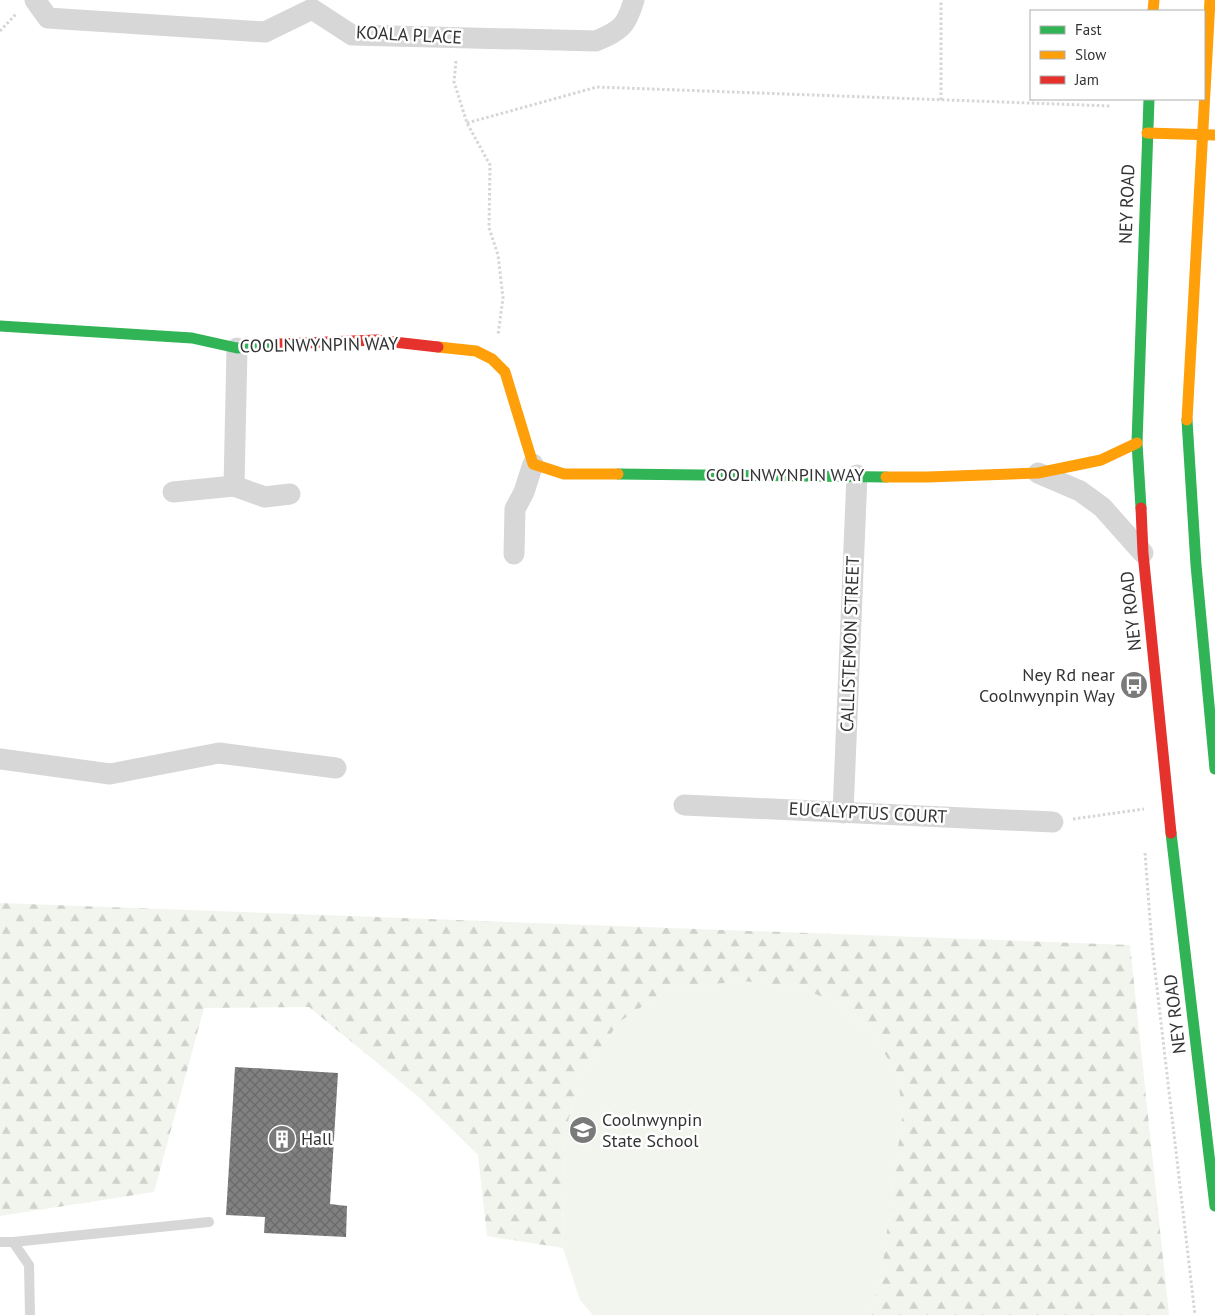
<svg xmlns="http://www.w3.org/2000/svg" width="1215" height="1315" viewBox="0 0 1215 1315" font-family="'PT Sans',sans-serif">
	<defs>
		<pattern id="forest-firs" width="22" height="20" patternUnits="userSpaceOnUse" patternTransform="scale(1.25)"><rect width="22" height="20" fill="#f1f5ed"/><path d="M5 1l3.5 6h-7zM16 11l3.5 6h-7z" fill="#cfd2cc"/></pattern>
		<pattern id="building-cross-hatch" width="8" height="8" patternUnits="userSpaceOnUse" patternTransform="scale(1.25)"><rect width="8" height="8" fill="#818181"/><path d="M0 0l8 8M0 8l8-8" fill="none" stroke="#6a6a6a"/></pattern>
	</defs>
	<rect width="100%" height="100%" fill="#fff"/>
	<path fill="#f1f5ed" d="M744,981L806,990L839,1004L874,1036L896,1072L903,1111L880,1284L869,1315H593L580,1300L563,1248L565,1131L581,1078L619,1022L668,989Z"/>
	<path fill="url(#forest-firs)" d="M0,903L1130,945L1169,1315H869L880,1284L903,1111L896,1072L874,1036L839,1004L806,990L744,981L668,989L619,1022L581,1078L565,1131L563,1248L487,1236L478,1155L420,1098L309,1007L204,1008L154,1192L0,1216Z"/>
	<path fill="url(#building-cross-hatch)" d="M235,1067L338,1073L330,1204L347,1206L346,1237L264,1233L265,1217L226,1215Z"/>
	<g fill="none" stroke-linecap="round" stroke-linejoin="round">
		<g stroke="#d6d6d6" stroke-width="3" stroke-dasharray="2.5 2.5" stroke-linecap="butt">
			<path d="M0,31L17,13"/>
			<path d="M456,61L454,82L467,123L490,165L489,228L498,255L503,298L498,335"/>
			<path d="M941,100V0"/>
			<path d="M467,123L597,87L1110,106"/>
			<path d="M1073,819L1144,809"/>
			<path d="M1145,853L1152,945L1195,1315"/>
		</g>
		<g stroke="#d7d7d7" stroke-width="10">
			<path d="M0,1242H13L209,1222"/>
			<path d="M13,1242L29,1265L30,1315"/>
		</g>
		<g stroke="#d7d7d7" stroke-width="21">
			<path d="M35,0L48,18L265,32L312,9L352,35L596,41C621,30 626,27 634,0"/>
			<path d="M1038,473L1080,491L1102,507L1143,553"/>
			<path d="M234,486L237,348"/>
			<path d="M173,492L234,486L265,497L290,494"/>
			<path d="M514,554L515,509L524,492L533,464"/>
			<path d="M0,759L110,774L219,753L336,768"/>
			<path d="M684,805L1053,822"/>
			<path d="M843,813L857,475"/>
		</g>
		<g stroke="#30b455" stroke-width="11">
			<path d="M0,326L192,338L237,348L278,344"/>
			<path d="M1187,420L1196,565L1215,769"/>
			<path d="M618,474L886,477"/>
			<path d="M1141,508L1137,443L1149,99"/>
			<path d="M1171,833L1215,1206"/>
		</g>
		<g stroke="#ff9f0a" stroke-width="11">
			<path d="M1153,11L1154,0"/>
			<path d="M1147,133L1215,135"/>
			<path d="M438,347L476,351L492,359L505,372L533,464L564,474H618"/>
			<path d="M1187,420L1210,0"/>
			<path d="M886,477H928L1038,473L1101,460L1137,443"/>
		</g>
		<g stroke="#e5322d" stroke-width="11">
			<path d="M278,344L376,340L438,347"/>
			<path d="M1141,508L1143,553L1171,833"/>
		</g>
	</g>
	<defs>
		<g id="bus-disc" transform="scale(1.4375)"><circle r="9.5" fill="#7a7a7a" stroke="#fff"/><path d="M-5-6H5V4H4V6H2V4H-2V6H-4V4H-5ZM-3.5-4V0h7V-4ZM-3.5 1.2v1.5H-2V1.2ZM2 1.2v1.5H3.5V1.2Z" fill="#fff"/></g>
		<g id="school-disc" transform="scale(1.4375)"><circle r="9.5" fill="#7a7a7a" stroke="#fff"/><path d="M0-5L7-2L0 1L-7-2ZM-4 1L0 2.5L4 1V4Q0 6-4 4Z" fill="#fff"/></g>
		<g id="building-disc" transform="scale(1.4375)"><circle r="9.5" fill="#7a7a7a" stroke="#fff"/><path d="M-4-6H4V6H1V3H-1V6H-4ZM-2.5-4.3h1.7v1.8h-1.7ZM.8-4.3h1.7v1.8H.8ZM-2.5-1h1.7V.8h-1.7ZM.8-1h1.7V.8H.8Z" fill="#fff"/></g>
	</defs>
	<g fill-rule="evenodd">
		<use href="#bus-disc" x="1134" y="685"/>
		<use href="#school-disc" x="583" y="1130"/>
		<use href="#building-disc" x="282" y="1139"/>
	</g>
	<g text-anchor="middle" stroke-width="5" stroke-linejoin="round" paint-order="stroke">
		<g font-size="18" fill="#333" stroke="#fff">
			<text transform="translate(409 35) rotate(3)" y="6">KOALA PLACE</text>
			<text transform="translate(1127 204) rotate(-88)" y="6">NEY ROAD</text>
			<text transform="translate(319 345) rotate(-1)" y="6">COOLNWYNPIN WAY</text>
			<text x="785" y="481">COOLNWYNPIN WAY</text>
			<text transform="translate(1131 611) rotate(-96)" y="6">NEY ROAD</text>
			<text transform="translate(850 644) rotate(-88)" y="6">CALLISTEMON STREET</text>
			<text transform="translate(868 813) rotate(3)" y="6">EUCALYPTUS COURT</text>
			<text transform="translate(1175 1014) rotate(-97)" y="6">NEY ROAD</text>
		</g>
		<g font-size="18" fill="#333" stroke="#fff" text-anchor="start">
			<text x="1115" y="681" text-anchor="end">Ney Rd near<tspan x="1115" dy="21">Coolnwynpin Way</tspan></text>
			<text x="602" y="1126">Coolnwynpin<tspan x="602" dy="21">State School</tspan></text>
			<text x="301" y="1145">Hall</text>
		</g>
	</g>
	<rect x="1030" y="10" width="175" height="90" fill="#ffffff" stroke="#adadad"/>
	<rect x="1040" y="26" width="25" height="8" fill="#30b455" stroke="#adadad"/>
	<text x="1075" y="35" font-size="15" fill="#333333">Fast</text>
	<rect x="1040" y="51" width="25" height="8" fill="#ff9f0a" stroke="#adadad"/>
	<text x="1075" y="60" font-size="15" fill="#333333">Slow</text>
	<rect x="1040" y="76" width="25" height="8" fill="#e5322d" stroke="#adadad"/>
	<text x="1075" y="85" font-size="15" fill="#333333">Jam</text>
</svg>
